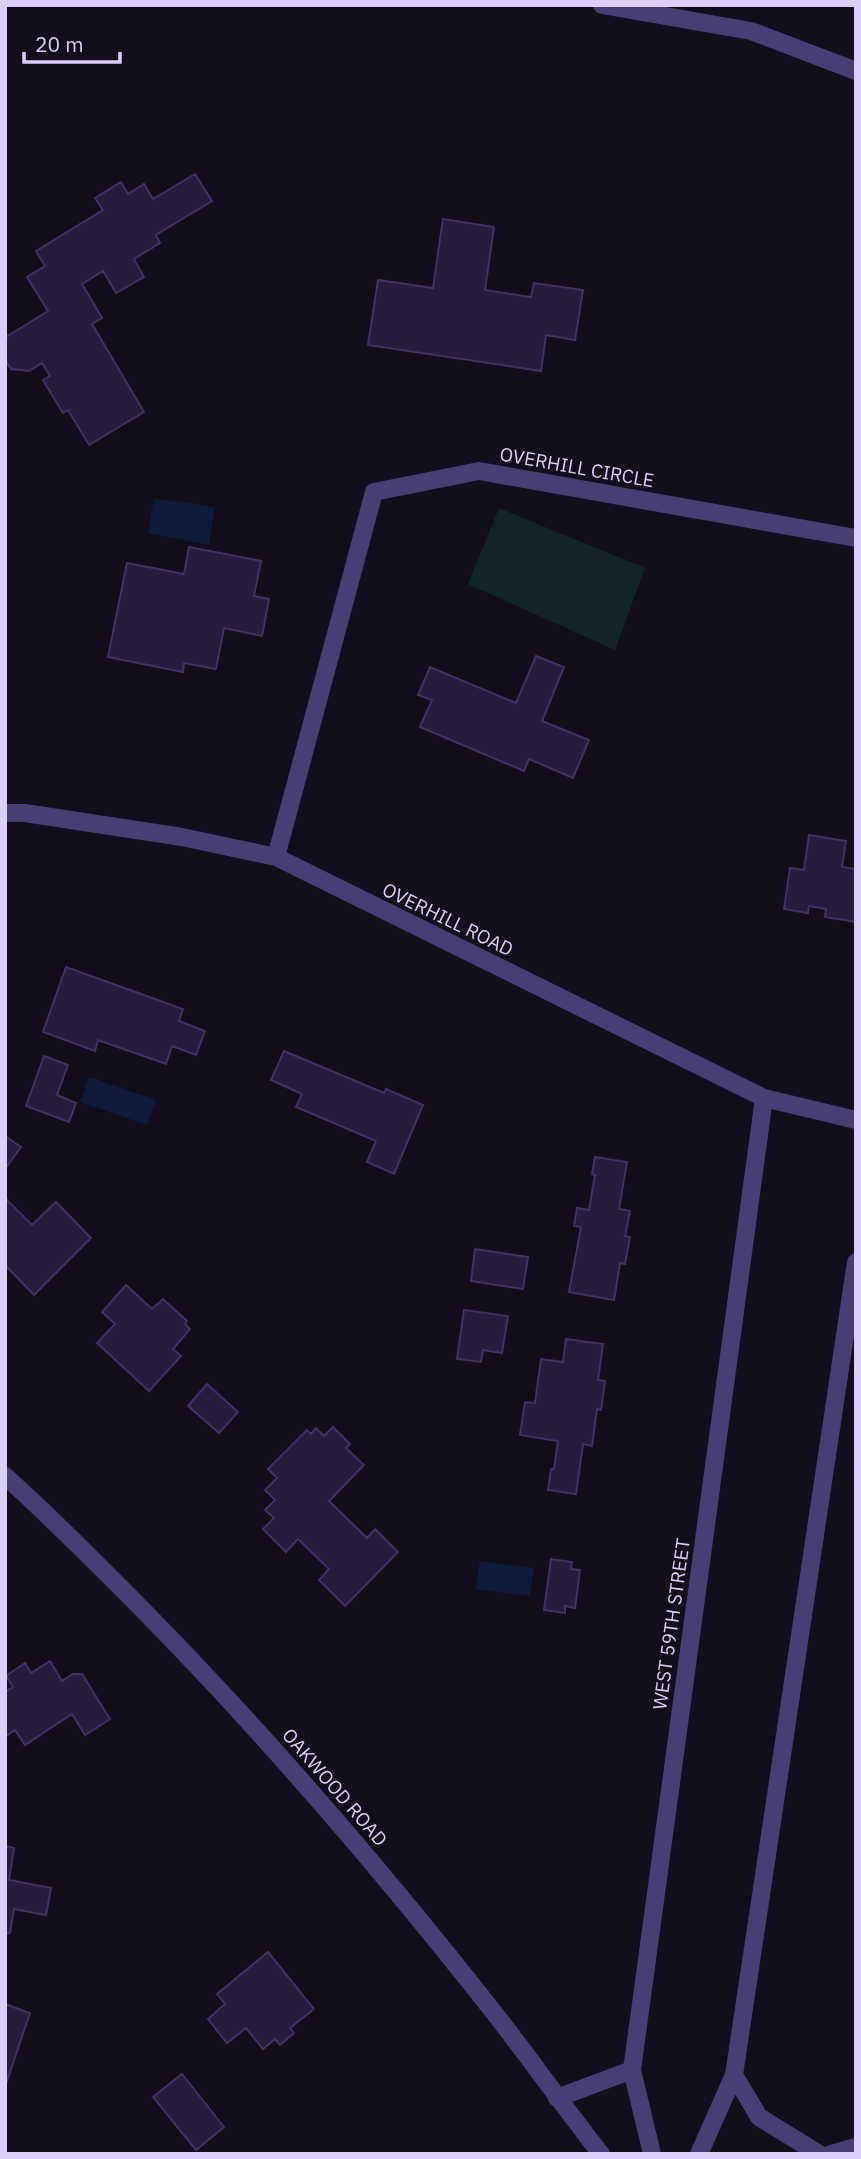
<svg xmlns="http://www.w3.org/2000/svg" width="861" height="2159" viewBox="0 0 861 2159" font-family="'IBM Plex Sans',sans-serif">
<style>
.green{fill:#122425}
.water{fill:#101b39}
.building{fill:#261c3b;stroke:#413164;stroke-width:2}
.lines{fill:none;stroke-linecap:round;stroke-linejoin:round}
.street{stroke:#473e76;stroke-width:18}
.labels{text-anchor:middle;dominant-baseline:central;stroke-width:7;stroke-linejoin:round;paint-order:stroke}
.street-label{font-size:19px;fill:#d9cff9;stroke:#120e1c}
</style>
<rect width="100%" height="100%" fill="#120e1c"/>
<path class="green" d="M499,508l146,60 -30,82 -147,-66z"/>
<path class="water" d="M154,498l61,9 -6,38 -61,-12z
M89,1077l67,23 -9,25 -67,-23z
M480,1561l54,7 -4,28 -54,-7z"/>
<path class="building" d="M195,174l17,27 -56,34 4,8 -26,16 10,18 -28,16 -13,-22 -21,13 20,34 -10,6 52,88 -55,33 -21,-35 -5,3 -20,-33 7,-4 -8,-13 -13,8 -18,-2 -6,-9 1,-23 42,-26 -21,-34 18,-11 -9,-15 67,-41 -8,-12 26,-16 7,12 16,-10 9,15z
M443,219l51,8 -9,63 46,7 3,-14 49,7 -8,50 -29,-5 -5,36 -173,-26 10,-65 55,8z
M189,547l72,14 -7,35 15,3 -7,37 -38,-8 -8,41 -32,-6 -1,9 -75,-15 19,-94 57,11z
M536,656l28,11 -22,54 47,19 -16,38 -44,-19 -5,12 -104,-44 12,-27 -14,-5 12,-28 86,36z
M809,835l37,6 -4,26 14,2v53l-31,-5 1,-8 -17,-3 -1,7 -24,-4 6,-41 14,2z
M66,967l117,42 -4,12 26,10 -9,24 -24,-9 -6,18 -68,-24 -3,11 -52,-19z
M284,1051l100,42 2,-4 37,16 -29,69 -27,-12 9,-21 -80,-34 6,-13 -31,-14z
M44,1056l24,9 -11,30 19,8 -7,19 -43,-16z
M5,1136l16,11 -16,22z
M595,1157l32,5 -8,47 11,2 -5,25 5,1 -5,27 -5,-1 -6,37 -45,-8 12,-65 -7,-1 3,-18 12,2 6,-35 -3,-1z
M5,1198l27,27 24,-23 35,36 -57,57 -29,-30z
M475,1249l53,8 -5,32 -52,-8z
M126,1285l26,24 11,-10 24,22 -2,3 5,5 -17,20 8,7 -32,35 -52,-48 18,-19 -13,-12z
M464,1310l44,6 -6,37 -19,-3 -2,12 -24,-3z
M566,1339l37,5 -5,36 7,1 -4,29 -4,-1 -5,37 -9,-2 -7,50 -28,-4 3,-21h3l4,-28 -38,-6 5,-33 10,1 6,-44 22,3z
M207,1384l31,28 -19,21 -31,-27z
M333,1427l17,17 -4,4 18,17 -35,36 38,37 8,-9 23,23 -53,54 -26,-26 10,-11 -31,-30 -12,13 -23,-23 11,-11 -9,-8 10,-10 -10,-10 12,-12 -9,-9 39,-39 4,4 5,-6 8,8z
M551,1559l21,3 -1,7 9,1 -5,38 -10,-2v7l-21,-3z
M50,1661l12,20 11,-7h9l28,45 -25,16 -13,-21 -47,31 -10,-15 -10,7v-45l8,-5 -7,-11 19,-13 6,10z
M5,1846l9,2 -5,32 42,8 -5,27 -32,-6 -4,24 -5,1z
M268,1952l46,57 -24,19 4,5 -14,12 -5,-6 -12,10 -17,-21 -19,15 -19,-24 17,-15 -8,-10z
M5,2004l25,9 -25,74z
M182,2074l42,53 -28,23 -43,-53z"/>
<g class="lines">
<path class="street" d="M602,5l149,26 105,40
M5,813h20l157,24 94,20 488,241 92,22
M276,857l98,-365 105,-21 377,67
M5,1476c45,40 87,83 129,125 128,129 246,267 358,409 37,47 72,97 109,144
M734,2075l25,42 60,37
M557,2098l75,-28
M652,2154l-20,-84 132,-972
M699,2154l35,-79 122,-813
M831,2154l25,-7"/>
</g>
<g class="labels">
<g class="street-label">
<text transform="translate(577 467) rotate(10)">OVERHILL CIRCLE</text>
<text transform="translate(448 919) rotate(26)">OVERHILL ROAD</text>
<text transform="translate(671 1624) rotate(-82)">WEST 59TH STREET</text>
<text transform="translate(335 1787) rotate(49)">OAKWOOD ROAD</text>
</g>
</g>
<rect width="861" height="2159" fill="none" stroke="#d9cff9" stroke-width="14"/>
<path d="M24 52v10h96v-10" fill="none" stroke="#d9cff9" stroke-width="3.5"/>
<text x="35" y="52" font-size="21" fill="#d9cff9" stroke="#120e1c" stroke-width="5" paint-order="stroke">20 m</text>
</svg>
